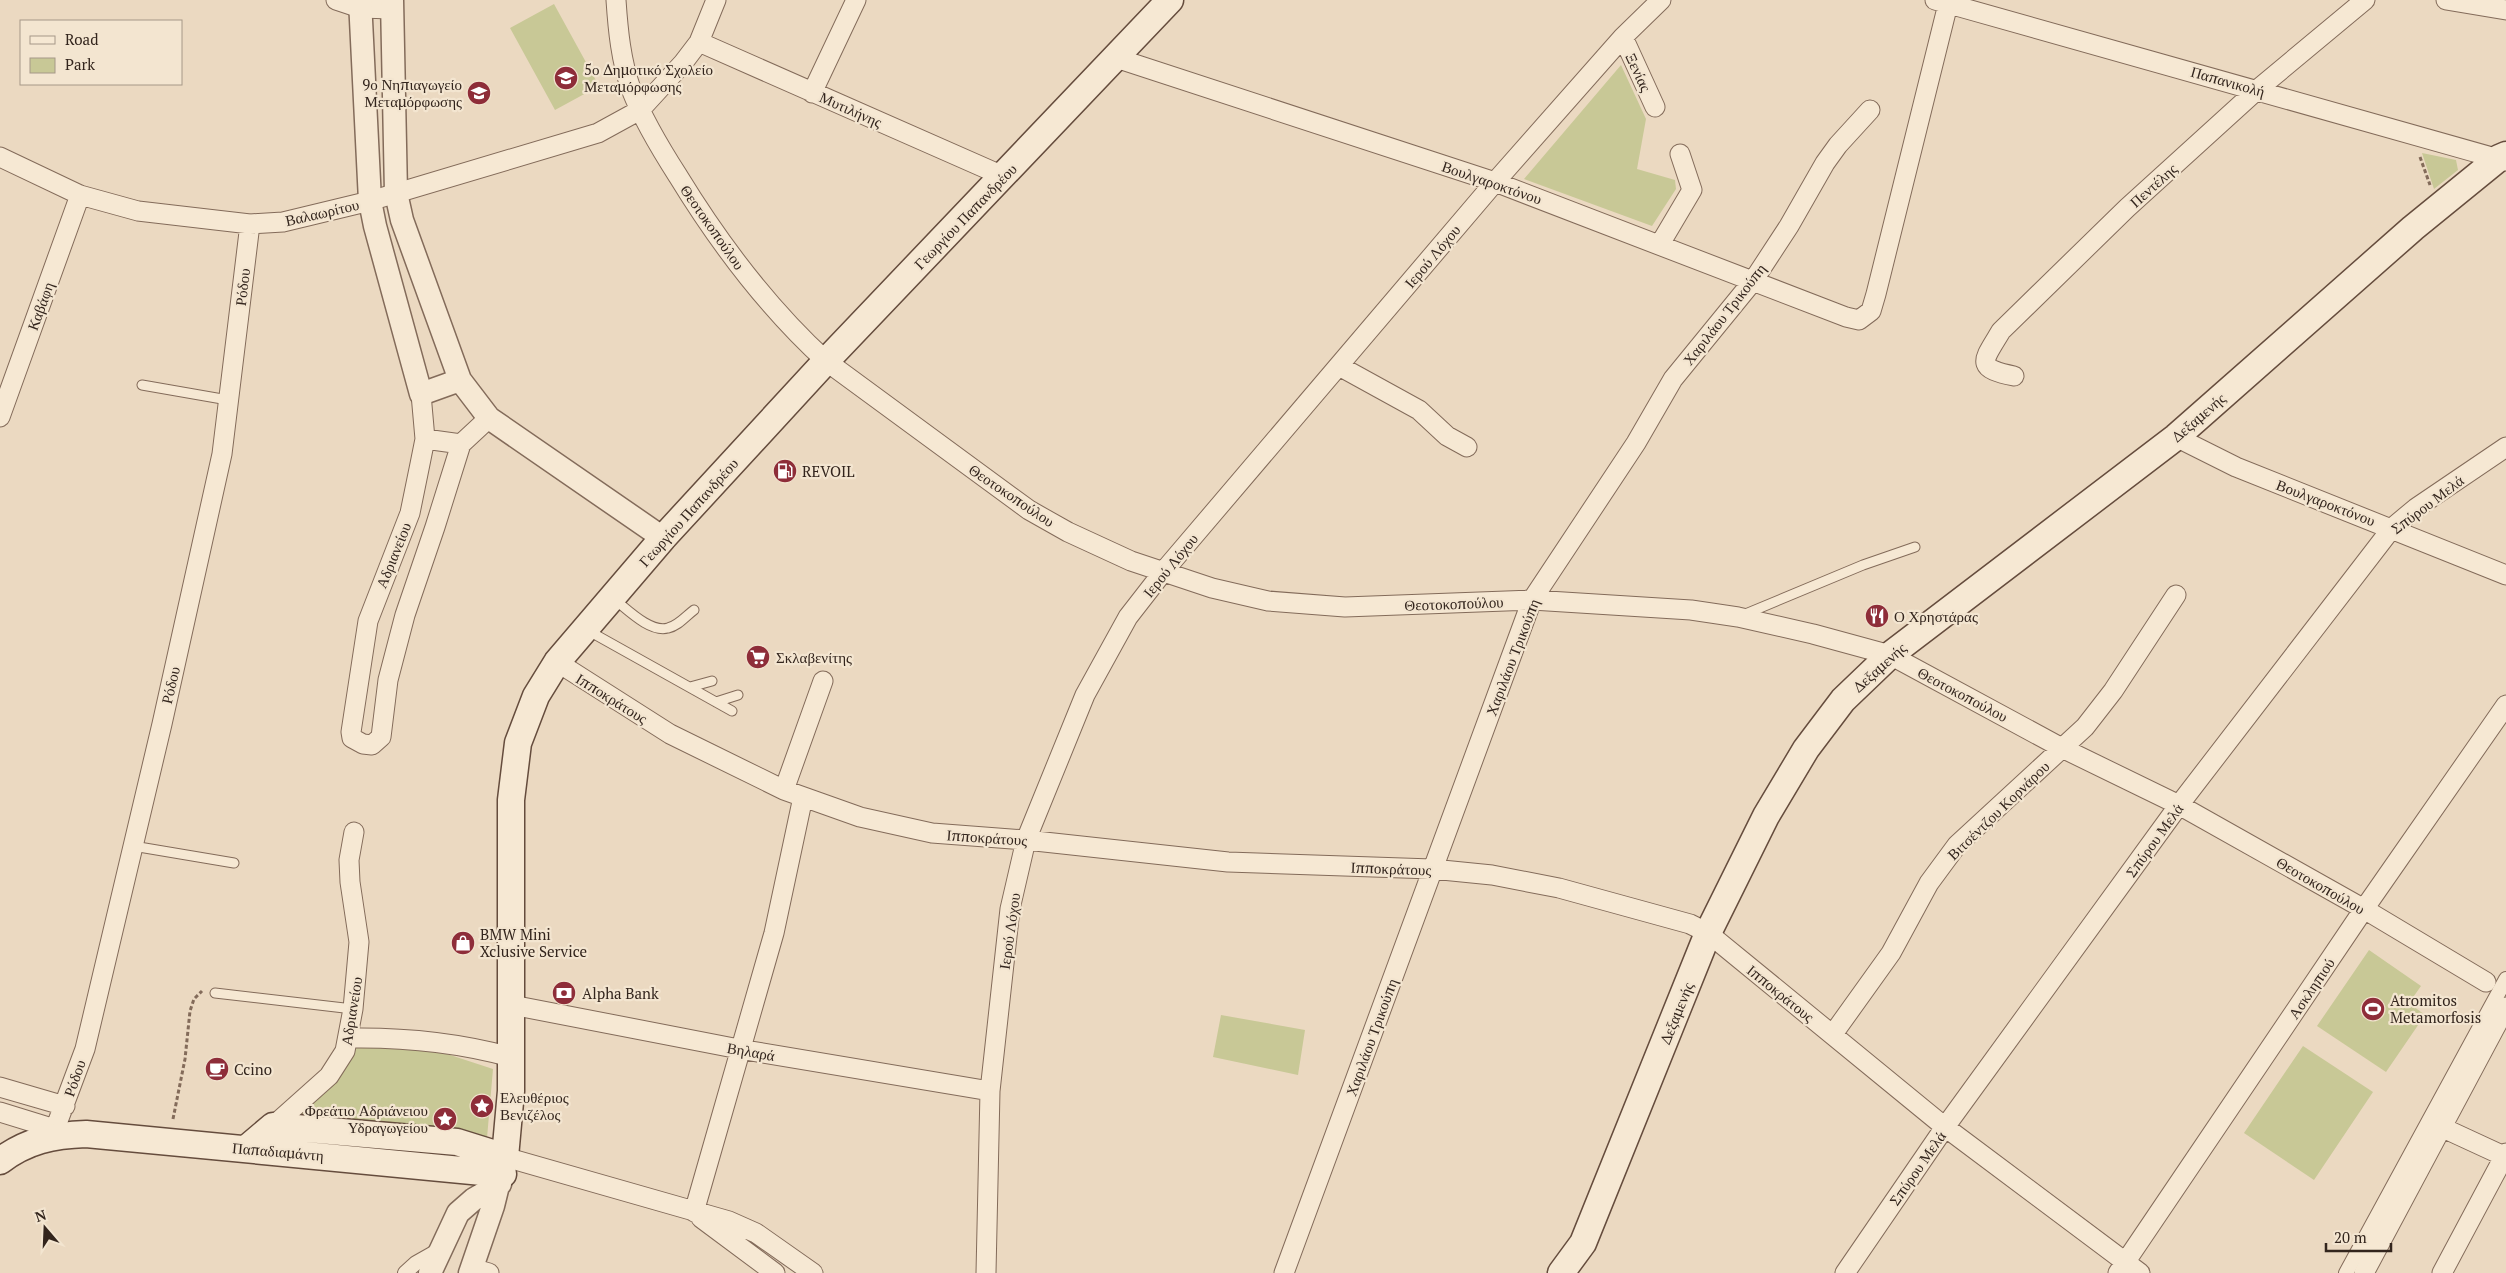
<svg xmlns="http://www.w3.org/2000/svg" width="2506" height="1273" viewBox="0 0 2506 1273" font-family="'PT Serif',serif">
<style>
.green{fill:#c8c896}
.lines{fill:none;stroke-linecap:round;stroke-linejoin:round}
.service-casing{stroke:#836b5a;stroke-width:11}
.pedestrian-casing{stroke:#836b5a;stroke-width:16}
.minor-casing{stroke:#836b5a;stroke-width:21}
.tertiary-casing{stroke:#836b5a;stroke-width:25}
.secondary-casing{stroke:#654c3d;stroke-width:29}
.path{stroke:#836b5a;stroke-width:3;stroke-dasharray:4 2.5;stroke-linecap:butt}
.service{stroke:#f6e8d3;stroke-width:9}
.pedestrian{stroke:#f6e8d3;stroke-width:14}
.minor{stroke:#f6e8d3;stroke-width:19}
.tertiary{stroke:#f6e8d3;stroke-width:22}
.secondary{stroke:#f6e8d3;stroke-width:26}
.labels{text-anchor:middle;dominant-baseline:central;stroke-width:4.5;stroke-linejoin:round;paint-order:stroke}
.poi-label{font-size:15px;fill:#33251d;stroke:#f3e5d0;text-anchor:start}
.street-label{font-size:15px;fill:#33251d;stroke:#f3e5d0}
</style>
<rect width="100%" height="100%" fill="#ebd9c1"/>
<path class="green" d="M554,4l45,82 -44,24 -45,-82z
M1621,65l25,54 -9,50 38,11 1,9 -24,37 -128,-47z
M2422,153l34,7 2,10 -24,19z
M2369,950l52,36 -12,17 16,12 -39,57 -69,-46z
M1221,1015l84,15 -7,45 -85,-18z
M355,1046l86,6 52,17 -6,69 -5,2 -179,-23 -4,-3 1,-4c32,-22 38,-29 55,-64z
M2303,1046l70,46 -59,88 -70,-47z"/>
<g class="lines">
<g class="service-casing">
<path id="service" d="M142,385l86,15
M614,599c13,10 36,34 54,29 10,-2 18,-12 26,-18
M1743,615l120,-50 52,-18
M587,630l145,81
M690,687l22,-6
M716,702l22,-7
M133,846l101,17
M215,993l138,16"/>
</g>
<g class="pedestrian-casing">
<path id="pedestrian" d="M405,1273l11,-10 23,-13
M2346,1273l160,-294"/>
</g>
<g class="minor-casing">
<path id="minor" d="M336,0l24,8 32,1
M616,0c2,30 5,61 15,89 12,31 29,59 47,87 41,67 90,132 148,185l203,149 39,22 63,29 81,27 56,13 77,6 187,-7 159,10 47,7 75,17 77,21 172,93 117,57 185,104 122,73
M1935,0l571,161
M2446,0l60,10
M1623,37l32,70
M699,42l304,134
M1116,58l379,124 351,135 13,3 12,-9 5,-17 72,-290
M812,93l44,-93
M0,157l80,38 58,16 112,13 33,-2 87,-21 228,-68 42,-23 43,-47 16,-21 17,-42
M1660,244l32,-54 -12,-36
M1339,366l80,44 28,26 20,11
M2014,376c-40,-8 -31,-15 -13,-45l126,-123 131,-119 107,-89
M421,394l4,45 -5,25 -10,49 -42,108 -17,111 1,6 11,6 9,1 9,-8 7,-57 17,-65 30,-88 26,-83 28,-26
M0,417l80,-222
M2176,437l60,30 270,108
M425,439l36,5
M557,662l113,72 114,56 76,27 72,16 94,7 202,22 204,7 60,6 67,13 131,36 18,9 237,194 195,146
M784,790l39,-109
M512,1005l227,44 251,42
M1833,1034l58,-81 38,-70 28,-38 128,-118 28,-36 63,-96
M349,1038c57,-1 107,4 162,19
M0,1087l65,19
M0,1112l55,17
M273,1126l56,-50 16,-25 8,-42 6,-67 -9,-60 -1,-22 5,-28
M2441,1127l65,30
M52,1137l33,-88 77,-325 60,-270 28,-230
M505,1157l224,64 27,12 57,40
M694,1212l80,-279 29,-136
M701,1218l74,55
M471,1268l18,5
M986,1273l4,-182 20,-182 16,-69 59,-145 43,-78 35,-45 332,-390 128,-145 38,-37
M1284,1273l248,-673 104,-157 37,-64 80,-98 36,-55 36,-63 13,-18 32,-35
M1845,1273l100,-146 234,-322 213,-277 24,-20 90,-61
M2118,1273l246,-364 142,-204
M2364,1273l142,-266
M2442,1273l64,-120"/>
</g>
<g class="tertiary-casing">
<path id="tertiary" d="M360,0l10,201 5,25 46,168 39,-14 29,38 174,120
M392,0l4,193 6,27 58,160
M430,1273l28,-60 16,-14 26,-15
M470,1273l23,-67 12,-49"/>
</g>
<g class="secondary-casing">
<path id="secondary" d="M247,1148l26,-22 184,16 48,15 6,-66v-291l7,-57 18,-47 21,-34 106,-124 163,-177 344,-361
M0,1161c26,-20 53,-26 86,-27l417,40
M1561,1273l22,-30 125,-310 58,-117 40,-67 37,-49 47,-45 286,-218 237,-209 86,-70 7,-3"/>
</g>
<path class="path" d="M2420,157l10,28
M173,1119l12,-60 5,-48 4,-12 8,-8"/>
<use href="#service" class="service"/>
<use href="#pedestrian" class="pedestrian"/>
<use href="#minor" class="minor"/>
<use href="#tertiary" class="tertiary"/>
<use href="#secondary" class="secondary"/>
</g>
<defs>
<g id="school-disc" transform="scale(1.25)"><circle r="9.5" fill="#8e2d39" stroke="#f3e5d0"/><path d="M0-5L7-2L0 1L-7-2ZM-4 1L0 2.5L4 1V4Q0 6-4 4Z" fill="#fff"/></g>
<g id="fuel-disc" transform="scale(1.25)"><circle r="9.5" fill="#8e2d39" stroke="#f3e5d0"/><path d="M-5.5-6h7V0h2V4h1.3V-2.5L3-4.5l.8-.8L6-3V5H2.5V1h-1V6h-7ZM-4.2-4.7v3.2H.2V-4.7Z" fill="#fff"/></g>
<g id="restaurant-disc" transform="scale(1.25)"><circle r="9.5" fill="#8e2d39" stroke="#f3e5d0"/><path d="M-5-6h1v4h1v-4h1v4h1v-4h1v5L-1.5 .5V6h-2V.5L-5-1ZM5-6V6H3V1.5H1.5Q1.5-4 5-6Z" fill="#fff"/></g>
<g id="supermarket-disc" transform="scale(1.25)"><circle r="9.5" fill="#8e2d39" stroke="#f3e5d0"/><path d="M-6-5.5h2.5l.6 2H6L4.5 2H-2.5L-4.4-4H-6ZM-1.5 3.2a1.3 1.3 0 1 0 .1 0ZM3 3.2a1.3 1.3 0 1 0 .1 0Z" fill="#fff"/></g>
<g id="shop-disc" transform="scale(1.25)"><circle r="9.5" fill="#8e2d39" stroke="#f3e5d0"/><path d="M-5-2.5h2.3a2.7 3.5 0 0 1 5.4 0H5L5.5 6h-11ZM-1.5-2.5h3a1.5 2.3 0 0 0-3 0Z" fill="#fff"/></g>
<g id="bank-disc" transform="scale(1.25)"><circle r="9.5" fill="#8e2d39" stroke="#f3e5d0"/><path d="M-6-4H6V4H-6ZM0-2.3a2.3 2.3 0 1 0 0 4.6a2.3 2.3 0 1 0 0-4.6Z" fill="#fff"/></g>
<g id="stadium-disc" transform="scale(1.25)"><circle r="9.5" fill="#8e2d39" stroke="#f3e5d0"/><path d="M0-5a6.5 5 0 1 0 0 10a6.5 5 0 1 0 0-10ZM-3.5-1.8h7v3.6h-7Z" fill="#fff"/></g>
<g id="cafe-disc" transform="scale(1.25)"><circle r="9.5" fill="#8e2d39" stroke="#f3e5d0"/><path d="M-5.5-4.5H6V0H3Q3 3.5 0 3.5H-2.5Q-5.5 3.5-5.5 0ZM3-3.2v2h1.7v-2ZM-6 4.5H4V6H-6Z" fill="#fff"/></g>
<g id="sight-disc" transform="scale(1.25)"><circle r="9.5" fill="#8e2d39" stroke="#f3e5d0"/><path d="M0-6L1.8-2.2L6-1.7L2.9 1.2L3.7 5.4L0 3.3L-3.7 5.4L-2.9 1.2L-6-1.7L-1.8-2.2Z" fill="#fff"/></g>
</defs>
<g fill-rule="evenodd">
<use href="#school-disc" x="566" y="78"/>
<use href="#school-disc" x="479" y="93"/>
<use href="#fuel-disc" x="785" y="471"/>
<use href="#restaurant-disc" x="1877" y="616"/>
<use href="#supermarket-disc" x="758" y="657"/>
<use href="#shop-disc" x="463" y="943"/>
<use href="#bank-disc" x="564" y="993"/>
<use href="#stadium-disc" x="2373" y="1009"/>
<use href="#cafe-disc" x="217" y="1069"/>
<use href="#sight-disc" x="482" y="1106"/>
<use href="#sight-disc" x="445" y="1119"/>
</g>
<g class="labels">
<g class="poi-label">
<text x="584" y="69">5ο Δημοτικό Σχολείο<tspan x="584" dy="17">Μεταμόρφωσης</tspan></text>
<text x="462" y="84" text-anchor="end">9ο Νηπιαγωγείο<tspan x="462" dy="17">Μεταμόρφωσης</tspan></text>
<text x="802" y="471">REVOIL</text>
<text x="1894" y="616">Ο Χρηστάρας</text>
<text x="776" y="657">Σκλαβενίτης</text>
<text x="480" y="934">BMW Mini<tspan x="480" dy="17">Xclusive Service</tspan></text>
<text x="582" y="993">Alpha Bank</text>
<text x="2390" y="1000">Atromitos<tspan x="2390" dy="17">Metamorfosis</tspan></text>
<text x="234" y="1069">Ccino</text>
<text x="500" y="1097">Ελευθέριος<tspan x="500" dy="17">Βενιζέλος</tspan></text>
<text x="428" y="1110" text-anchor="end">Φρεάτιο Αδριάνειου<tspan x="428" dy="17">Υδραγωγείου</tspan></text>
</g>
<g class="street-label">
<text transform="translate(1639 72) rotate(65)">Ξενίας</text>
<text transform="translate(2228 81) rotate(16)">Παπανικολή</text>
<text transform="translate(851 109) rotate(24)">Μυτιλήνης</text>
<text transform="translate(1492 182) rotate(19)">Βουλγαροκτόνου</text>
<text transform="translate(2153 185) rotate(-42)">Πεντέλης</text>
<text transform="translate(322 212) rotate(-13)">Βαλαωρίτου</text>
<text transform="translate(965 216) rotate(-46)">Γεωργίου Παπανδρέου</text>
<text transform="translate(713 227) rotate(55)">Θεοτοκοπούλου</text>
<text transform="translate(1432 256) rotate(-50)">Ιερού Λόχου</text>
<text transform="translate(242 287) rotate(-83)">Ρόδου</text>
<text transform="translate(40 306) rotate(-70)">Καβάφη</text>
<text transform="translate(1724 314) rotate(-52)">Χαριλάου Τρικούπη</text>
<text transform="translate(2198 417) rotate(-41)">Δεξαμενής</text>
<text transform="translate(1012 495) rotate(34)">Θεοτοκοπούλου</text>
<text transform="translate(2326 502) rotate(21)">Βουλγαροκτόνου</text>
<text transform="translate(2427 504) rotate(-37)">Σπύρου Μελά</text>
<text transform="translate(688 512) rotate(-48)">Γεωργίου Παπανδρέου</text>
<text transform="translate(393 555) rotate(-68)">Αδριανείου</text>
<text transform="translate(1170 565) rotate(-51)">Ιερού Λόχου</text>
<text transform="translate(1454 603) rotate(-2)">Θεοτοκοπούλου</text>
<text transform="translate(1512 657) rotate(-69)">Χαριλάου Τρικούπη</text>
<text transform="translate(1879 667) rotate(-42)">Δεξαμενής</text>
<text transform="translate(170 685) rotate(-77)">Ρόδου</text>
<text transform="translate(1963 694) rotate(28)">Θεοτοκοπούλου</text>
<text transform="translate(612 698) rotate(32)">Ιπποκράτους</text>
<text transform="translate(1998 810) rotate(-44)">Βιτσέντζου Κορνάρου</text>
<text transform="translate(987 837) rotate(4)">Ιπποκράτους</text>
<text transform="translate(2154 840) rotate(-54)">Σπύρου Μελά</text>
<text transform="translate(1391 868) rotate(2)">Ιπποκράτους</text>
<text transform="translate(2321 885) rotate(30)">Θεοτοκοπούλου</text>
<text transform="translate(1009 931) rotate(-82)">Ιερού Λόχου</text>
<text transform="translate(2311 988) rotate(-56)">Ασκληπιού</text>
<text transform="translate(1781 993) rotate(39)">Ιπποκράτους</text>
<text transform="translate(351 1011) rotate(-81)">Αδριανείου</text>
<text transform="translate(1676 1013) rotate(-68)">Δεξαμενής</text>
<text transform="translate(1371 1037) rotate(-70)">Χαριλάου Τρικούπη</text>
<text transform="translate(751 1051) rotate(10)">Βηλαρά</text>
<text transform="translate(74 1078) rotate(-71)">Ρόδου</text>
<text transform="translate(278 1151) rotate(5)">Παπαδιαμάντη</text>
<text transform="translate(1917 1168) rotate(-55)">Σπύρου Μελά</text>
</g>
</g>
<rect x="20" y="20" width="162" height="65" fill="#f3e5d0" stroke="#a69888"/>
<rect x="30" y="36" width="25" height="8" fill="#f6e8d3" stroke="#a69888"/>
<text x="65" y="45" font-size="15" fill="#33251d">Road</text>
<rect x="30" y="58" width="25" height="15" fill="#c8c896" stroke="#a69888"/>
<text x="65" y="70" font-size="15" fill="#33251d">Park</text>
<g transform="translate(45 1228) rotate(341)" stroke="#f3e5d0" stroke-width="4" paint-order="stroke">
<path d="M0-4L9 19L0 12L-9 19Z" fill="#33251d"/>
<text y="-8" font-size="14" font-weight="bold" text-anchor="middle" fill="#33251d">N</text>
</g>
<path d="M2326 1243v8h65v-8" fill="none" stroke="#33251d" stroke-width="2.5"/>
<text x="2334" y="1243" font-size="15" fill="#33251d" stroke="#f3e5d0" stroke-width="4" paint-order="stroke">20 m</text>
</svg>
